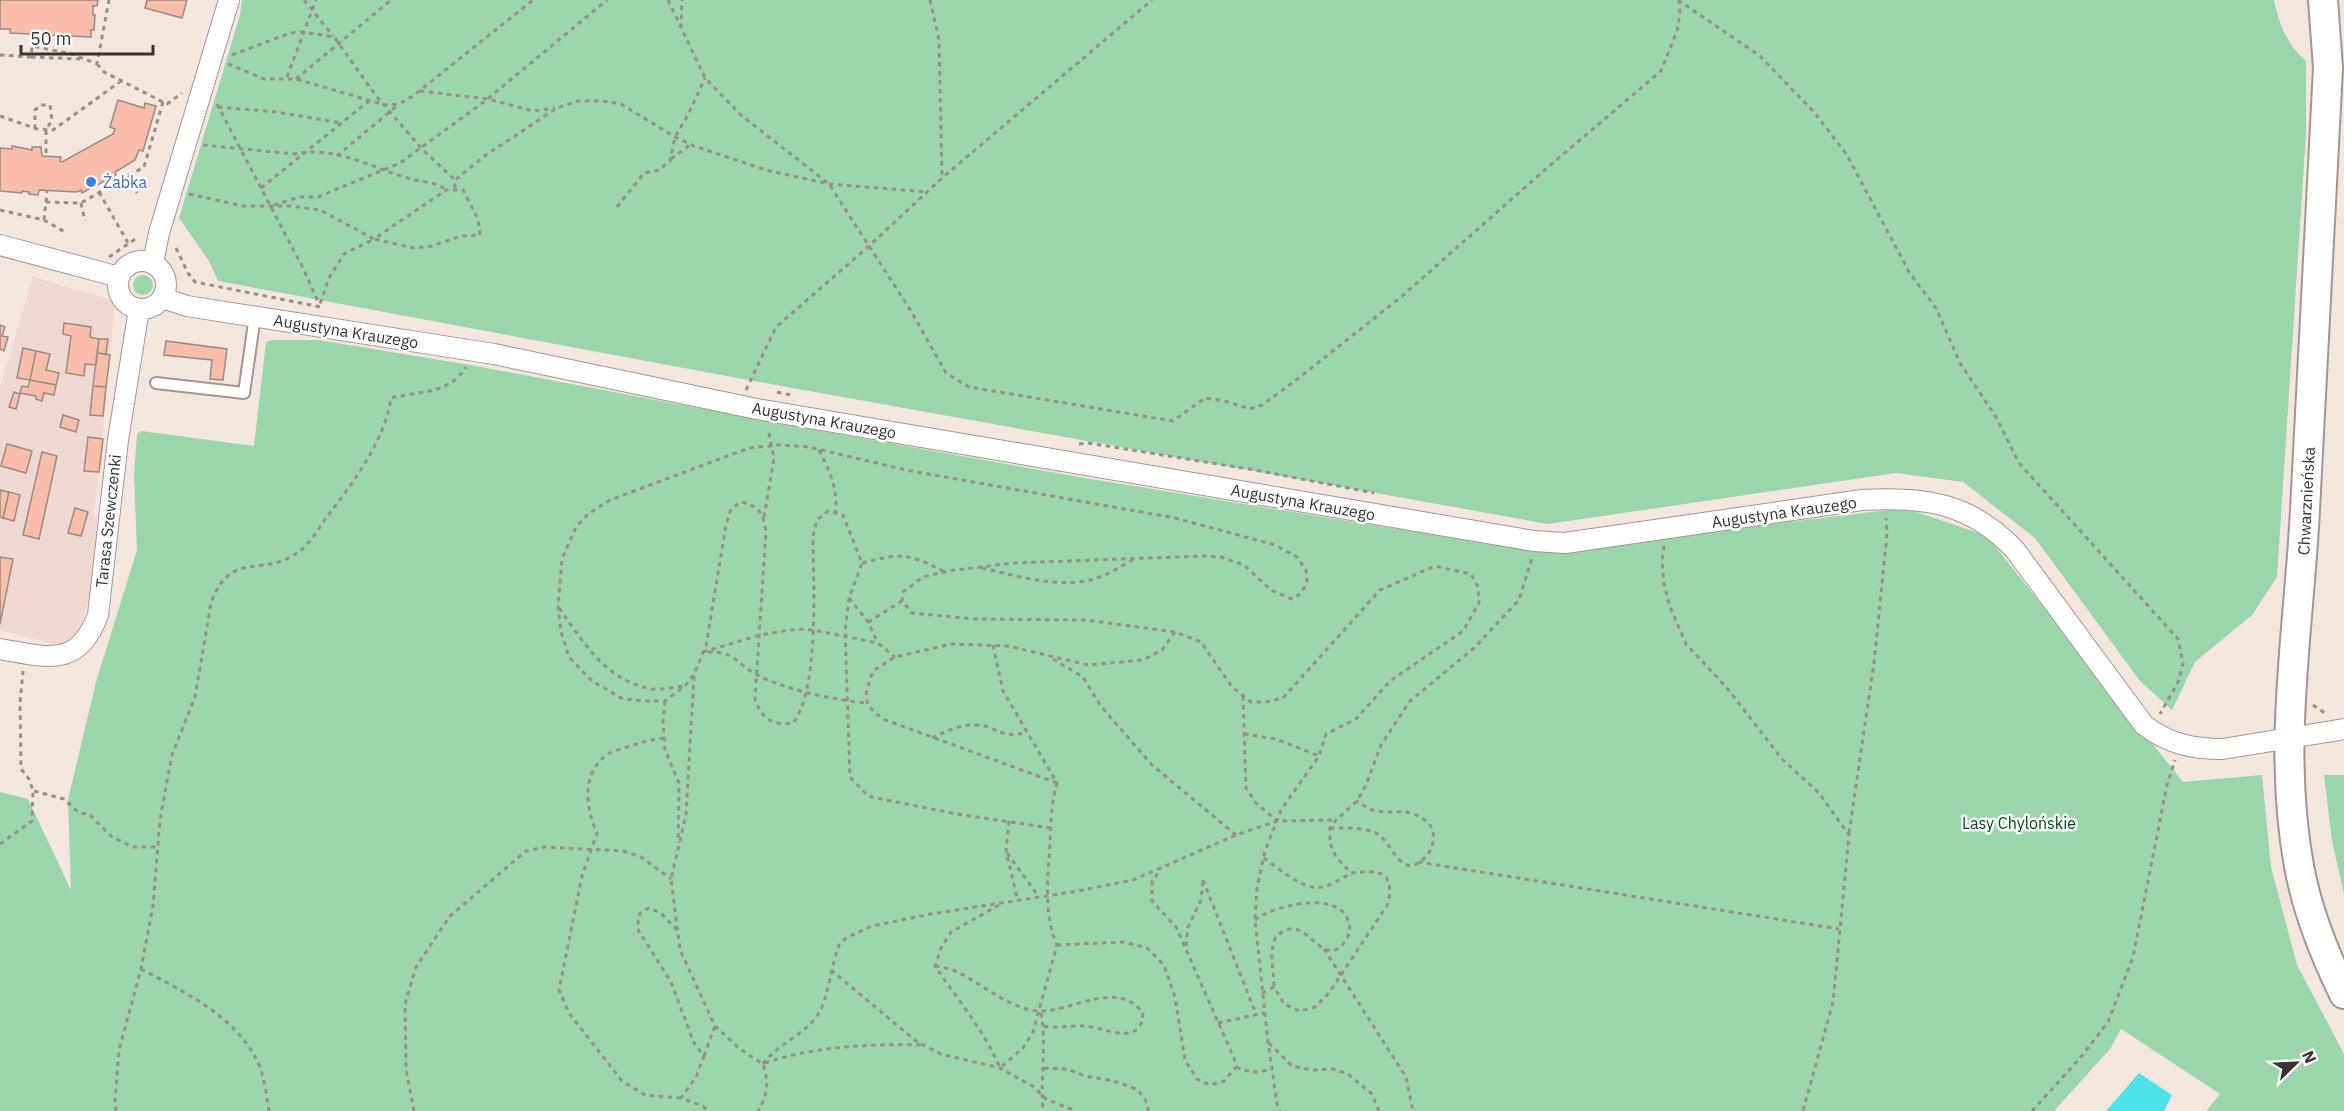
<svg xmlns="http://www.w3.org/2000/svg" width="2344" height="1111" viewBox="0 0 2344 1111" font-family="'IBM Plex Sans',sans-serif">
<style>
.built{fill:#efd8cf}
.green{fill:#9bd6ab}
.water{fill:#4ee2e9}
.building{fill:#f9bea9;stroke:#988a85;stroke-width:1.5}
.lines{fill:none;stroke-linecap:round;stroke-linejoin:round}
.lane-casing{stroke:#a39590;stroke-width:14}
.street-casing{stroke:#a39590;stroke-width:22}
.secondary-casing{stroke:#a39590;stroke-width:32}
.path{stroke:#988e8a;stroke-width:3;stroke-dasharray:4.5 4.5;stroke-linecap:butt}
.lane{stroke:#fff;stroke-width:10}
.street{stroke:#fff;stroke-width:20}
.secondary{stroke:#fff;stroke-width:28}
.shop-dot{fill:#3f7fe0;stroke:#fff;stroke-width:2}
.labels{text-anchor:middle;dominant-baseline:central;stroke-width:5;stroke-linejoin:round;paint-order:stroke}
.shop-label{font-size:16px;fill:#366cbe;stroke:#fff;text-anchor:start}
.street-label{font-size:16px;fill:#383230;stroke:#fff}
.park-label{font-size:16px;fill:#004720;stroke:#fff}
</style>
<rect width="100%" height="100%" fill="#f4e5df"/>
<path class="built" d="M33,277l82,24 -16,171 -6,44 4,1 -5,70 -14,49 -17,10 -61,-16v-243z"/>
<path class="green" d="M242,0h2032c5,24 13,45 32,61v73l-29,443 -25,38 -57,47 -23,48 -32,-29 -105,-143 -72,-56 -67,-9 -348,51 -789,-142 -541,-101 -9,-20 -30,-43 61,-203z
M133 285a10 10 0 1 1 20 0a10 10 0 1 1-20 0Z
M272,340h47l157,26 323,61 286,51 453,74 367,-44 82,28 196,246 79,-7 9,92 26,98 47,89v57h-138l14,-17 -99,-65 -11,20 -56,62h-2054v-319l28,7 43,91 -3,-90 28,-118 41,-132 -3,-75 3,-41 5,-3 112,15 12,-104z
M2324,775h20v119l-12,-53z"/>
<path class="water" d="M2139,1073l33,22 -8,16h-58z"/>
<path class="building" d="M0,0h98l-1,6h-4v9h2l-1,15h-3v7l-81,-4v-4h-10z
M147,0h40l-5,18 -37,-10z
M118,100l26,8 1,-5 11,3 -13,45 -4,-1 -4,10 -20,12 1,3 -34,18 -1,-3 -4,2 -38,-2 -1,5 -9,-1v-2l-7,-1v2l-22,-2v-43l12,1v-3l20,4v-3h9l1,9 19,1 -1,4 2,1 51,-28 2,-5 -5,-2z
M64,323l27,4 -1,10 9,2 -3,26 -11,-1 -1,12 -18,-3 5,-37 -8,-2z
M0,325l5,2 -3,9 6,1 -4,14 -4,-2z
M99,339h9l-2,15 -9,-1z
M166,341l61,8 -4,31 -13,-1 2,-19 -48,-5z
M23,348l13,3 -6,29 -13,-2z
M36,351l14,3 -4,16 13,3 -3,12 -26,-5z
M97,353l13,2 -4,32 -13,-1z
M30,380l26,5 -2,10 -10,-2 -2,8 -6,-2v-3l-16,-3 2,-7 6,1z
M93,386l13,1 -3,29 -13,-1z
M14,392l6,2 -4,15 -7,-2z
M63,415l16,5 -3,12 -16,-5z
M88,437l15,2 -4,33 -15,-1z
M7,444l25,7 -6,22 -25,-7z
M42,452l15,4 -18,83 -16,-4z
M0,490l9,2 -6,26 -3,-1z
M9,492l11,3 -6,26 -11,-3z
M75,508l13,4 -7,24 -13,-3z
M0,557l13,2 -13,65z"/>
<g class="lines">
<g class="lane-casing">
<path id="lane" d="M156,383l88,10 11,-77"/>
</g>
<g class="street-casing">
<path id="street" d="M0,245l119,32
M118 285a24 24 0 1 1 48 0a24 24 0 1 1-48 0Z
M153,263l6,-30 70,-233
M163,298l24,8 307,48 263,55 777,132 31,2 297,-43c62,-4 109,3 153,50l129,175c25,19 48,24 79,24l121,-20
M0,649c47,8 78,20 98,-34l20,-175 21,-131"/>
</g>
<g class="secondary-casing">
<path id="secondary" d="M2323,0l5,68c-7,147 -15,294 -23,442 -6,119 -28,237 -6,356 8,45 25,87 45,128"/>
</g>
<path class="path" d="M304,0l29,36
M668,0l37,78 37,38 87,68 82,127 35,62 23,14 204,34 32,-23 20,3 25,8 12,-4 33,-24 106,-84 139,-123 121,-103 16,-40 3,-18 -1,-13
M930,0l9,40 3,137
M1678,0l82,56 54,56 33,43 62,117 27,36 24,55 36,54 23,46 159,176 5,24 -4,17 -19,34
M681,28l1,-28
M32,35v11
M0,55l31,2 1,-11 40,8 25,10 12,-64
M232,55l58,-22 13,-1 31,5 43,60 45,52 33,31
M31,57l49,2
M97,64l7,8 63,32 15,-11
M228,64l36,15h32l89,26 14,-1 14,-8 120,-96
M287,77l29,-77
M296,79l95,-79
M420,91l68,8 45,12 22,-3
M217,104l86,164 16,36
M218,107l58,5 65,11
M0,116l37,13 16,1 68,-49
M35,129v-19l6,-5h9l2,15 -6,10v26
M203,145l92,9c39,-9 80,15 116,25 12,3 26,3 35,11
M337,156l62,-52
M671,159l20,-15
M128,176l9,17
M261,188l108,-87
M455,188v-8l31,-25 71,-47 21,-7h24l19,3 54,33 19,9 72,24 63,14 99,8
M99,192l29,51
M189,194l54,12h48l29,4 54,29 72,-49h17l15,29 2,16 -19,1 -29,10 -18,2 -40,-9 -30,15 -15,24 -10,29
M46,202l1,-12
M81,203l4,18
M274,205l25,-8h19l82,-34 85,-62 122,-101
M617,207l27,-34 15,-3 11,-9 5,-24 13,-22 17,-37
M0,210l44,10 21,12
M44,220l2,-18 35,1 63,-36 19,-65
M176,248l12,25 7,9 126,25
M109,257l29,-20
M746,390l30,-63 92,-80 74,-69 210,-178
M777,392l14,3
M1079,444l9,-1 167,27 119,23
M819,450c10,20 20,40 16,63
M764,517l10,-59 -6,-29
M1664,546l-2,15 2,23 6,23 16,37 41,44 55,71 37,34 30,42 -16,167 -30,109
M862,563c38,-10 46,-10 81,8
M982,568c31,7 64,17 97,14 20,-2 38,-13 55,-23
M849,598l19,24 10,21
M559,608c25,35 47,73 93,81 10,1 22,-2 33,-3
M868,622l34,-21
M993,645l10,46 54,92c-6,20 -6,39 -7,60 -2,34 -7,70 7,102l-24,87 -10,16 -23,20
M703,652l57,-17 37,-6 16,1 65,13 17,14
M708,652c27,-1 28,12 49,23 29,15 78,25 110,28
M1053,659l30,18 17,28 52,60 84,70
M694,676l-8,139 -15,64 9,71 35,76 25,23 23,15c6,18 5,31 -5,47
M1243,696l3,92 10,15 21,18
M665,701l-2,22 2,27 14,33 -1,60
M2313,705l12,8
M1244,734l32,5 43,17
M664,738c-13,1 -24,5 -37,9 -5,2 -12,3 -17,6 -29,17 -25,54 -13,80l-15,43 -23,114 10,23 53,68 23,14 36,3
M932,738c15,-7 28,-14 45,-13 21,1 22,15 50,7
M1057,783l-174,-64c-23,-17 -18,-24 -10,-48l22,-14 57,-13 56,2 80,19 55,-5 19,-10 13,-18
M34,791l30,8 15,14 10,1 22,22 22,11h25
M1009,821l-3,30 12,50
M1051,828l-94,-14 -71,-14 -18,-4 -18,-19 -5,-146 4,-33 13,-35 -19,-48 -15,-4 -11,9 -4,16c0,45 7,153 -20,187 -21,3 -32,-5 -38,-24l11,-168c-3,-18 -6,-25 -25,-29l-10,7 -5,16 -20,121 -12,28 -9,12 -20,15h-20l-22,-2 -31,-18 -23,-24 -8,-25 -3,-25 4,-48 14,-32 12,-13 22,-14 139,-52 30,-3 30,2 97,23 269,48 100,27 22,12 9,13 1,12 -4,8 -4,5 -7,4 -21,-9 -27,-25 -23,-8 -17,-1 -192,7 -64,8 -25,6 -20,15 -1,9 10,12 61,6 113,1 89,12 26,10 31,45 19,15h15l17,-4 97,-108 55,-24 36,8 7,13 1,16 -16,28 -73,50 -34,38 -30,15 -7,22 -38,54 -16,41 -8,36 -2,33 13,122 9,62 3,7
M1330,828c15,0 32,-1 46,5 17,9 26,53 52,21 4,-5 5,-11 5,-17 1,-7 -2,-12 -7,-16 -20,-16 -32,-5 -53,-11 -5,-1 -11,-6 -16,-9
M1849,833l25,-170 13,-129 -1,-16
M0,844l32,-23 1,-30 -4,-12 -8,-10 -1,-66 3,-32
M1007,853l32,44
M1264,858c12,9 33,26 48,29 13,3 29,-8 39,-14
M1418,862l421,67
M1203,880l53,134
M999,905l-48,27 -9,14 -7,20c21,31 52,69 65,102
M1255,920c19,-15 86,-31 94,3 2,8 -1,15 -6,21 -21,24 -35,-26 -59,-13 -6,3 -10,7 -11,14 -3,12 1,28 1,41
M677,930l-16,-17 -12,-5 -9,5 -3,15 34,54 23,61 10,13 -8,21 -15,21 22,8 5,5
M1057,945l67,-3 23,6 17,17 11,32 10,63 12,19 13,6 14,-4 12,-14 -2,-9 -58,-131 -24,-26v-19l9,-14
M1186,946l2,-19 13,-27 2,-19
M1324,949l82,128 7,34
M935,966c6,1 12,2 18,4 26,11 58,41 87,41 34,0 77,-32 103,2 -1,6 -1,13 -7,17 -13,9 -36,-3 -51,-4 -14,-1 -28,3 -42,0
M141,969c44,23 102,51 120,101 4,13 6,28 8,41
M831,970l85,71 25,13 59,14 34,19 12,12 30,12
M1262,993l12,-6 10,17 16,7 15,-4 14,-14 59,-89c7,-34 -9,-34 -37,-31l-15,-16 -6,-14v-15l6,-8 21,-19 9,-16 15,-40 29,-44 64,-53 45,-48 13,-42
M1041,1013c6,33 -1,65 2,98
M1218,1023l46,-10
M1269,1043l23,23 19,4 22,-1 15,5 24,20 7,17
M704,1056l11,-30
M765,1063c51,-17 103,-19 156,-18
M763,1064c16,-21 42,-29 56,-51 9,-15 13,-50 20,-68l7,-7 26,-12 59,-12 147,-23 55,-11 103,-45 41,-14 59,-1
M1236,1067c14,5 21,8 35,1
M1044,1068l23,1 18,7 29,5 24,9 10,14v7
M116,1111l-1,-11 4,-50 22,-81 12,-63 7,-87 12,-64 23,-58 16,-94c20,-54 50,-25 86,-50 12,-8 21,-23 29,-35 26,-34 59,-77 65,-120 27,-7 58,-3 75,-31
M414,1111l-8,-42 -1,-65 11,-37 34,-51 76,-65 19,-4 78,4 18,6 30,22
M2032,1111l49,-54 27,-35 25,-65 34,-172 8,-25"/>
<use href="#lane" class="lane"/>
<use href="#street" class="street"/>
<use href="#secondary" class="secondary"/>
</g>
<circle class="shop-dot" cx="91" cy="182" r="6"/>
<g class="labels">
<g class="shop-label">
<text x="103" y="182">Żabka</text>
</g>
<g class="street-label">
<text transform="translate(346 331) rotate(9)">Augustyna Krauzego</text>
<text transform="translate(824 420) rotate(10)">Augustyna Krauzego</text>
<text transform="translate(2306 501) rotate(-87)">Chwarznieńska</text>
<text transform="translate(1303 502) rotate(10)">Augustyna Krauzego</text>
<text transform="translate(1784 512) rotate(-8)">Augustyna Krauzego</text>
<text transform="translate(108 521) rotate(-84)">Tarasa Szewczenki</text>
</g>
<g class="park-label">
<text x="2019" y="823">Lasy Chylońskie</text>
</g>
</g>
<g transform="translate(2296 1063) rotate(66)" stroke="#ffffff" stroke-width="4.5" paint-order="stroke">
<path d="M0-4.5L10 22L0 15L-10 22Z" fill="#383230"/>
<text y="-9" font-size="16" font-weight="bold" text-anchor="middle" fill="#383230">N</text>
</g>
<path d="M21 45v9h132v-9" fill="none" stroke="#383230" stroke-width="3"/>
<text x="30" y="45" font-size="18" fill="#383230" stroke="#ffffff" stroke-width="4.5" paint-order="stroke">50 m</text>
</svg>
